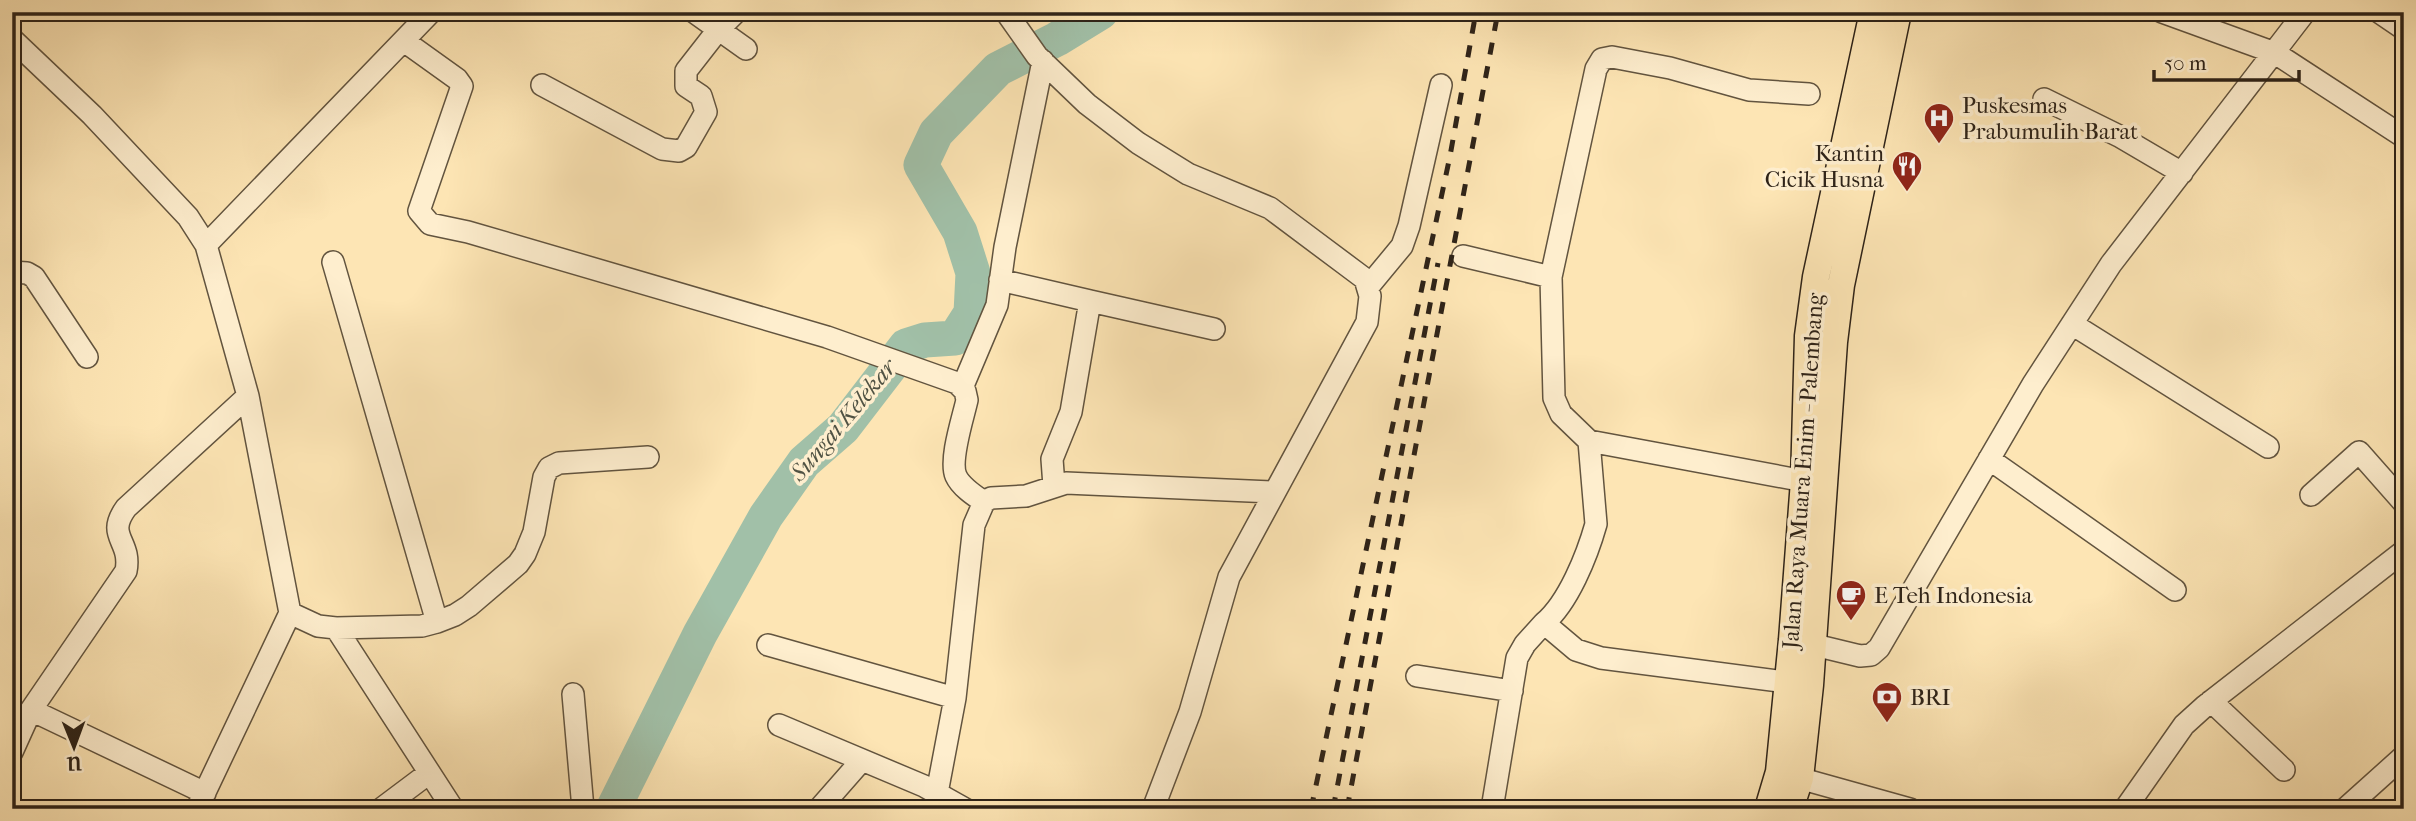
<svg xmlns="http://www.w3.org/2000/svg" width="2416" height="821" viewBox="0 0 2416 821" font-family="'IM FELL French Canon',serif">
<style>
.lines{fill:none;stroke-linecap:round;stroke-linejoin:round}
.river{stroke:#a1c0a8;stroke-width:35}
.minor-casing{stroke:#62543f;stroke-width:24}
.major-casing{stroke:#2e2318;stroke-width:29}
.minor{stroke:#feeece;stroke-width:21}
.major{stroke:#fde5b4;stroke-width:26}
.rail{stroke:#2e2318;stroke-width:5;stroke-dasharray:12 12;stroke-linecap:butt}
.labels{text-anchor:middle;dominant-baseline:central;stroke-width:7;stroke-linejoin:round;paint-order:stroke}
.poi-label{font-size:23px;fill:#2e2318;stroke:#feeece;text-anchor:start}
.street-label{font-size:23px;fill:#2e2318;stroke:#feeece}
.water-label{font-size:24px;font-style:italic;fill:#505243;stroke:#feeece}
</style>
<rect width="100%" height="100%" fill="#fde5b4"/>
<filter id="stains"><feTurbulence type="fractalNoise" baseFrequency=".00286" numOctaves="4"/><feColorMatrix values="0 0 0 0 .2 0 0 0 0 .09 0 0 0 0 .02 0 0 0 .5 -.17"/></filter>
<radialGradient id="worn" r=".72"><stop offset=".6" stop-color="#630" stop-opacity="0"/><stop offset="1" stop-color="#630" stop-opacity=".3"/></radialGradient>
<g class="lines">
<path class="river" d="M613,809l87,-175 66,-118 38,-54 39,-34 63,-82 19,-6 30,-2 16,-25 2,-40 -13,-41 -39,-67 15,-32 62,-64 59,-30 44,-27"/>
<g class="minor-casing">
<path id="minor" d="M694,12l52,37
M1006,12l31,44 50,48 51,39 50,31 82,34 95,71 5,17 -3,26 -138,255 -39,135 -37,97
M2162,12l113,41 129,84
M2379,12l25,17
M12,39l80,76 96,102 18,28 42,151 42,217 28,13 18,2 117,181
M404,41l53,38 5,7 -43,125 11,13 38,8 359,105 130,46 8,8 2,9c-4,18 -18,60 -11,76 5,11 19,20 28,26
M542,85l120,64 17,2 7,-4 20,-35 -5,-16 -15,-10v-15l32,-41 18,-18
M2044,99l75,37 63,37
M206,245l225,-233
M1463,256l88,21 3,121 7,16 28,27 7,83c-9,32 -28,79 -52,99
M333,262l104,360
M12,272l15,1 7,4 53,80
M1551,277l45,-208 6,-10 10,-2 58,11 79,22 60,4
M1000,280l90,21 -19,111 -19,47 2,27
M1368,287l34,-41 7,-20 32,-141
M1090,301l124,28
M2072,324l196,123
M962,388l35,-83 8,-58 38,-186
M1589,441l215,40 13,-2
M1989,459l186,131
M2311,495l48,-43 45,51
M336,628l86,-2 15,-4 18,-7 14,-9 49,-42 7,-10 9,-22 10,-55 5,-9 10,-5 89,-6
M1798,641l62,15 11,-1 8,-7 154,-264 78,-120 194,-252
M768,645l187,53
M1417,676l95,15
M573,694l10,115
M2211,701l73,69
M31,710l174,83
M779,725l145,61 41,23
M12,752l19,-42 95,-139c6,-31 -21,-34 0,-63l122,-112
M1788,775l122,34
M937,793l18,-95 19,-173 10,-23 7,-4 35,-2 40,-13 208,9
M197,809l93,-196
M381,809l48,-36
M819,809l43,-49
M1492,809l25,-151 8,-14 19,-21 32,27 25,8 200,26
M2125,809l59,-84 21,-19 199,-155
M2345,809l59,-53"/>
</g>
<g class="major-casing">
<path id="major" d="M1768,809l11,-37 13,-132 12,-159 4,-145 8,-59 57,-265
M1790,809l10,-31 10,-93 24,-343 7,-57 57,-273"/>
</g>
<use href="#minor" class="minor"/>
<use href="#major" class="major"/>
<path class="rail" d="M1311,809l139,-653 26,-144
M1333,809l105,-546
M1347,809l151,-797"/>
</g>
<defs>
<g id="hospital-pin" transform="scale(1.575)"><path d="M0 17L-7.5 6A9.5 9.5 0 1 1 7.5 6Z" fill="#8f2418" stroke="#feeece"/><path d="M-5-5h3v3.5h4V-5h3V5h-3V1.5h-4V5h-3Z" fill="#fff"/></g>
<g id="restaurant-pin" transform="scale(1.575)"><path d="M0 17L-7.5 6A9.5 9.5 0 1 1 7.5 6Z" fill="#8f2418" stroke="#feeece"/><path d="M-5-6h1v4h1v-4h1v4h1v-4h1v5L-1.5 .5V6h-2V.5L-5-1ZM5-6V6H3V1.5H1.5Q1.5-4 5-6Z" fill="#fff"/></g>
<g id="cafe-pin" transform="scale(1.575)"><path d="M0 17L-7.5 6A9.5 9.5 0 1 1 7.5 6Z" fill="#8f2418" stroke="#feeece"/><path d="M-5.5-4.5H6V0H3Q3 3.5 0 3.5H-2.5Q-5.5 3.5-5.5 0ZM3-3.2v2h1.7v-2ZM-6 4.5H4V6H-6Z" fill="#fff"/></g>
<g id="bank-pin" transform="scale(1.575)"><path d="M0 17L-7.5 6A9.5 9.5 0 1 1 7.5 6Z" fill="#8f2418" stroke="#feeece"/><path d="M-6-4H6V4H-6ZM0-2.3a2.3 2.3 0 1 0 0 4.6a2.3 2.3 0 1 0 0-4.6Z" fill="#fff"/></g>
</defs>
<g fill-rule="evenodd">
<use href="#hospital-pin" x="1939" y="118"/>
<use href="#restaurant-pin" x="1907" y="166"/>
<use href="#cafe-pin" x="1851" y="595"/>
<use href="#bank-pin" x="1887" y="697"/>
</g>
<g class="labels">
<g class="poi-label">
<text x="1962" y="105">Puskesmas<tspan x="1962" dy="26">Prabumulih Barat</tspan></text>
<text x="1884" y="153" text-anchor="end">Kantin<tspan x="1884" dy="26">Cicik Husna</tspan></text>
<text x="1874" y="595">E Teh Indonesia</text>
<text x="1910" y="697">BRI</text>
</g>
<g class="street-label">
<text transform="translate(1803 471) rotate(-86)">Jalan Raya Muara Enim - Palembang</text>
</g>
<g class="water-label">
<text transform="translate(843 420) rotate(-50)">Sungai Kelekar</text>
</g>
</g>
<rect width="2416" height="821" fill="none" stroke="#fde5b4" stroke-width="42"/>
<rect x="14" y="14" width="2388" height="793" fill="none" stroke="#2e2318" stroke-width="3.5"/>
<rect x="21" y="21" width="2374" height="779" fill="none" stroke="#2e2318" stroke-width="2"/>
<g transform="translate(74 747) rotate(179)" stroke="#feeece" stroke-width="5" paint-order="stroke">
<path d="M0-5L12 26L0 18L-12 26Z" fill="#2e2318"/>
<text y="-10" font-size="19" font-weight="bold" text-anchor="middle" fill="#2e2318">U</text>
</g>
<path d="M2154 70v10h145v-10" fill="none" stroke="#2e2318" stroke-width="3.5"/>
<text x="2164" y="70" font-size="21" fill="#2e2318" stroke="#feeece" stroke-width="5" paint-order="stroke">50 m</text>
<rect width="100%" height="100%" filter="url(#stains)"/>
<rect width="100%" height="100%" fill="url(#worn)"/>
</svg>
